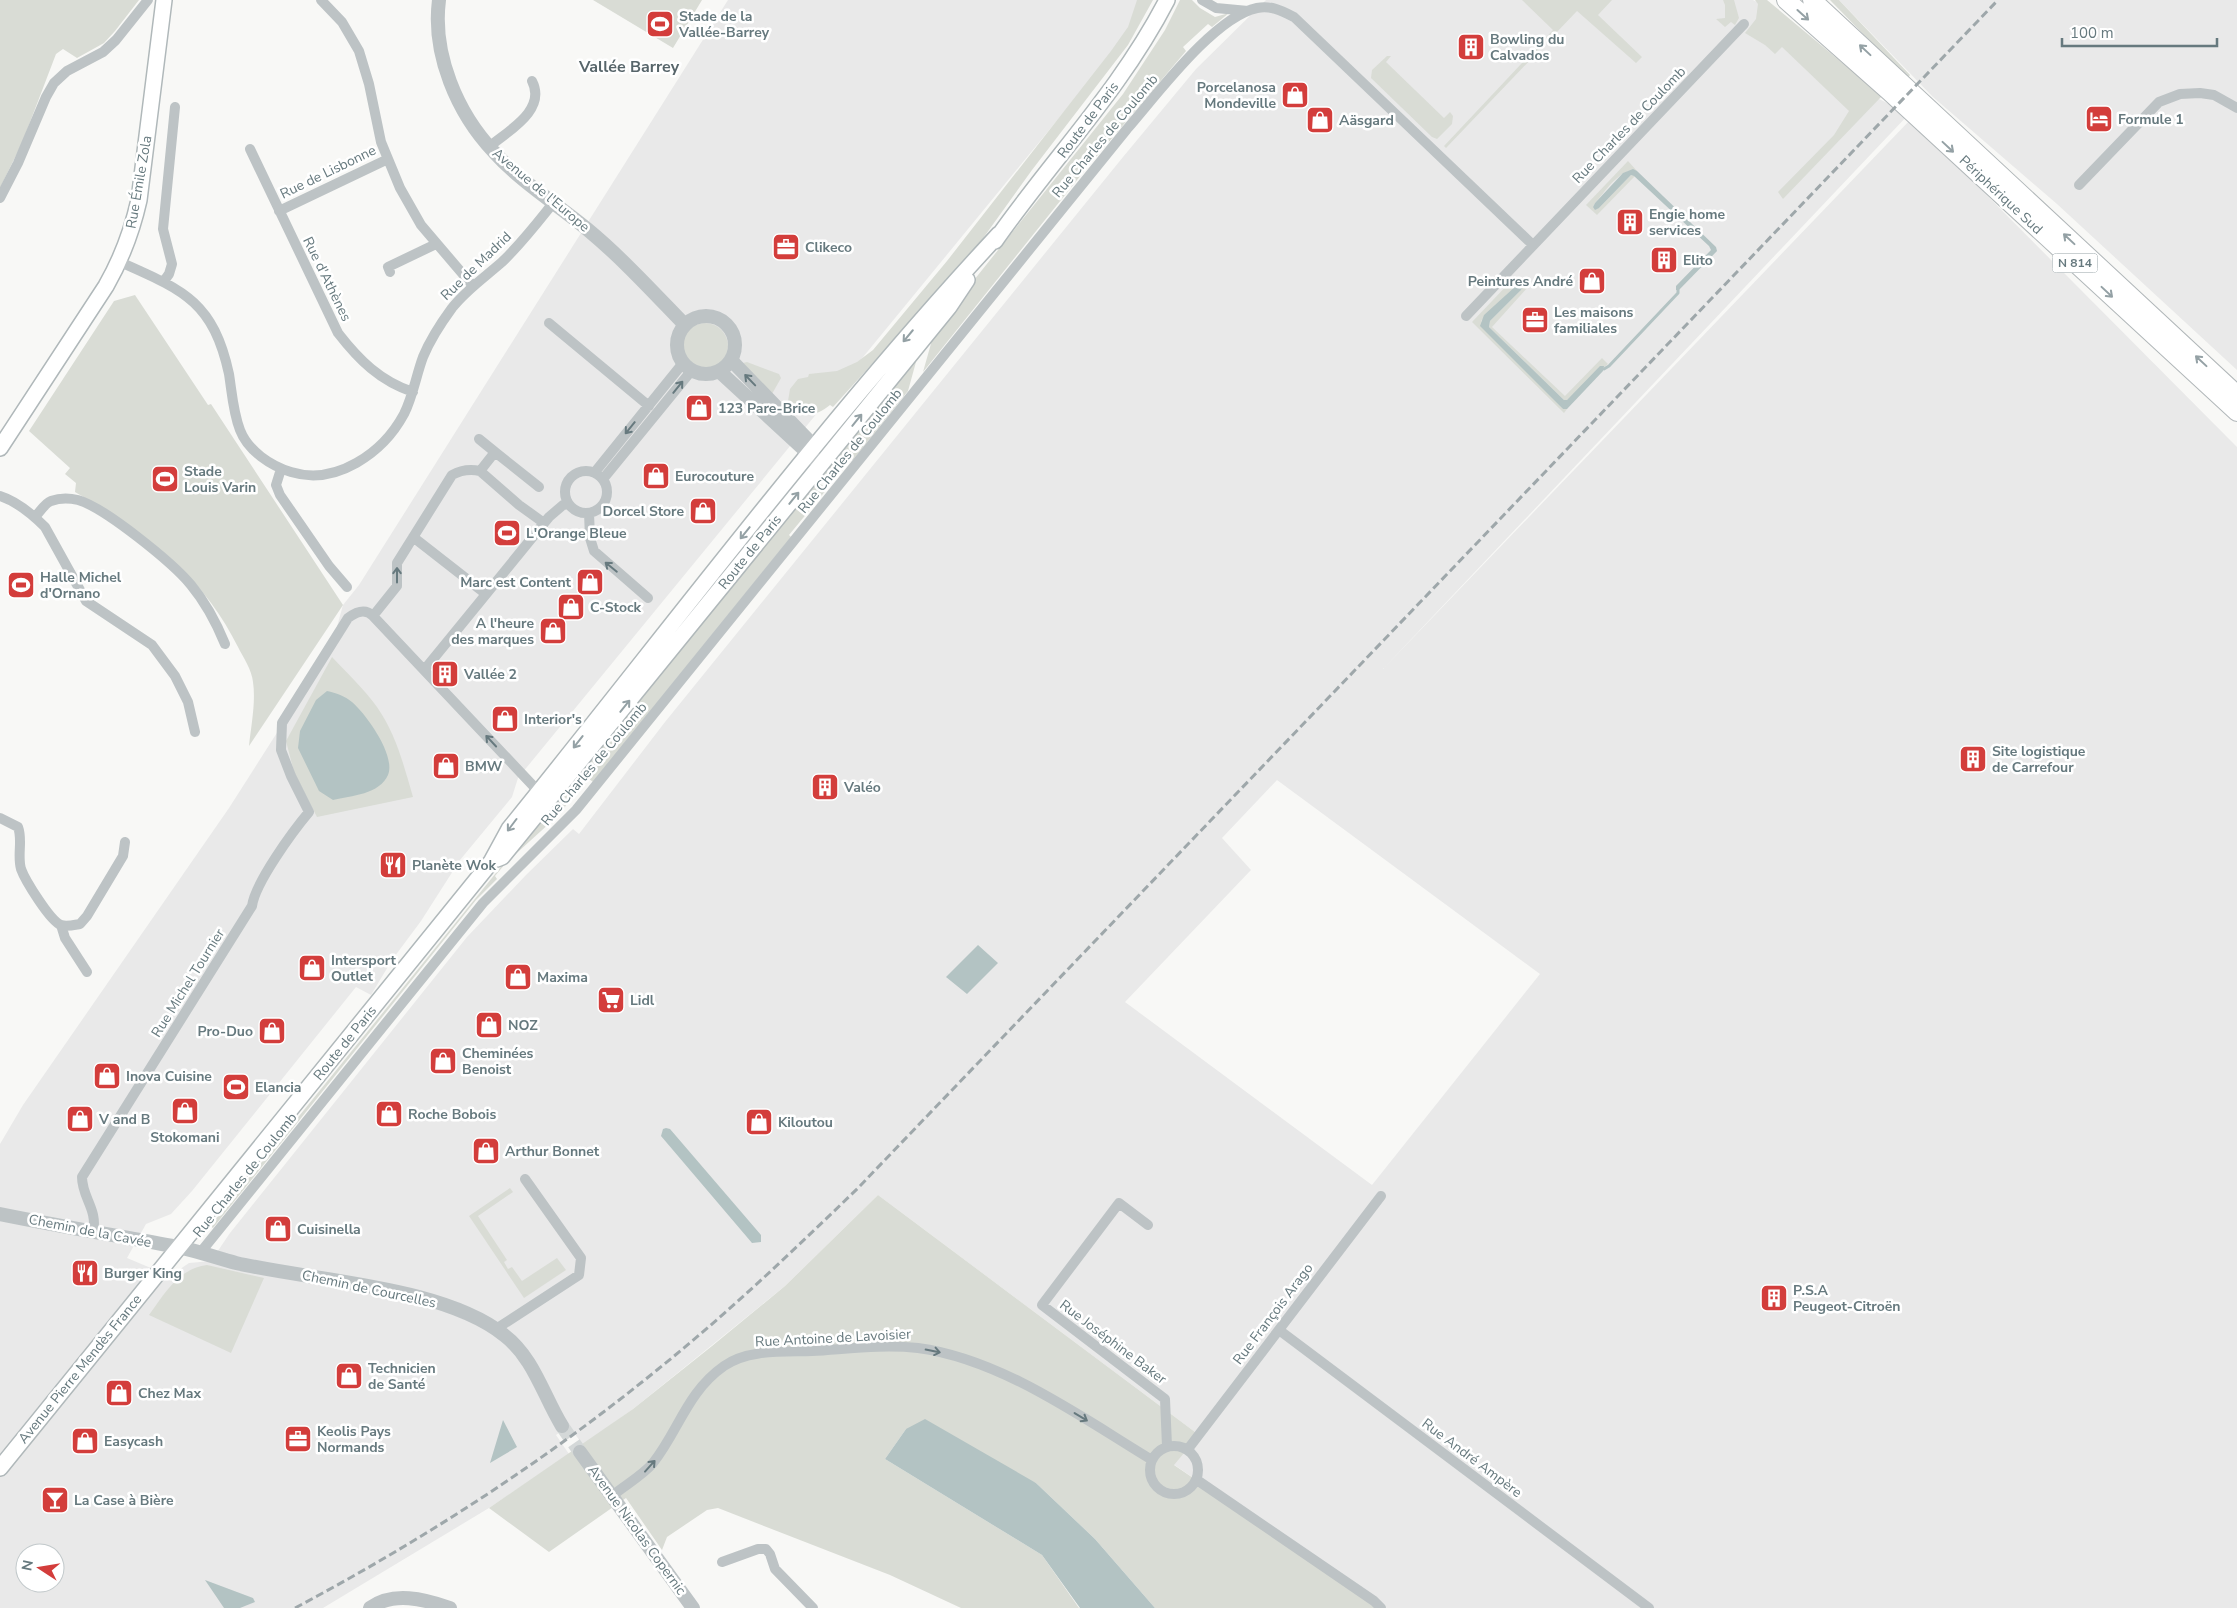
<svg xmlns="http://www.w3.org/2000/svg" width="2237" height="1608" viewBox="0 0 2237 1608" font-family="'Nunito Sans',sans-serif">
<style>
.built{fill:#e9e9e9;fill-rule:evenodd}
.green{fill:#d9dcd5}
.water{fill:#b3c3c3}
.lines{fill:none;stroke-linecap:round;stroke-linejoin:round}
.stream{stroke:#b3c3c3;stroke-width:3}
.tertiary-tunnel{stroke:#d4d8d8;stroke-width:14;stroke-dasharray:14 7;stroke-linecap:butt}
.secondary-casing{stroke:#b0b8ba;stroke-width:18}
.trunk-casing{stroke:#b1b7b9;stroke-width:20}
.minor{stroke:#bdc3c5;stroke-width:10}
.tertiary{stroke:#bdc3c5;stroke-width:14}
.secondary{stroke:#fff;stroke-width:15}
.trunk{stroke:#fff;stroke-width:18}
.rail{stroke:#9ea7aa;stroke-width:3;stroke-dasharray:8 4;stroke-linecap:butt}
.oneway{stroke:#94a1a5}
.oneway2{stroke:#66797e}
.labels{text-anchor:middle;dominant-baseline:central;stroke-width:5;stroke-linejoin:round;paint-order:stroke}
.shield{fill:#fff;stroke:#94a1a5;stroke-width:1}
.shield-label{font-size:12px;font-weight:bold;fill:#66797e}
.poi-label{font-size:14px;font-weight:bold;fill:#66797e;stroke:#fff;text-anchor:start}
.street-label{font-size:14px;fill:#66797e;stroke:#fff}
.quarter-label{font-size:16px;font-weight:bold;fill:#57656a;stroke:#fff}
</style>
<rect width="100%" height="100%" fill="#f8f8f6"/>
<path class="built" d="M728,0h421l-8,18 -623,760 -6,19 -52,63 -39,61 -29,39 -21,35 -15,-8 -164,204 -21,23 -25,10 -19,34 43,18 19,-13 22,-2 19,-28 237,-296 59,-62 47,-46 6,5 86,-112 458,-565 73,-88 70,-69h487l6,3 120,96 30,15 -526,555 528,-550 326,328v1161h-856l-7,-7 -201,-137 26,-29 -321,-240 -93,91 -152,123 -50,36 -14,-19 -13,9 13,19 -80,54 -166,100h-323v-464l23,-39 206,-297 102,-160 12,-43 16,-20zM1277,780l263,194 -168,211 -247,-183 126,-132 -29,-32zM25,1553h30v30h-30z
M1839,0h398v370l-180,-166 -124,-107z"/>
<path class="green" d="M0,0h139l-24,31 -11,12 -27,15 -14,-9 -7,5 -34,89 -22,45z
M593,0h109l-29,48z
M1137,0h16l-25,45 -96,125 -61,85 -138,152 -3,-2c-13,11 -35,17 -42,-4l2,-12 8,-10 10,-2 1,-3 28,-3 20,-9 16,-12 74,-89 164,-210 17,-24z
M1180,0h12l8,8 15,9 14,-4 -17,14 -4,-3 -25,23 3,4 -101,119 -162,202 11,-39 8,-13 181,-226 42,-64z
M1522,0h90l-14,15 44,42 -6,6 -59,-52 -131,137 -2,-2 109,-116z
M1723,0h11l5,18 -4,7 -4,-3 -6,5 -9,-8 9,-1v-13z
M1755,0h12l115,96 -99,103 -5,-7 56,-57 15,-24 -67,-64 -7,7 -10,-9 -20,-12 11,-14 2,-15z
M1830,0h9l71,75 -3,4z
M1387,56h4l-5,6 58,56 6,-6 3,4 -1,8 -15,15 -5,-2 -61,-59 1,-8z
M1628,161l9,10c-16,-5 -33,22 -42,32l-2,4 6,1 32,-33 4,1 -38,39 -11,-10z
M1519,279l9,8 -36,40 73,69 37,-38 6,6 -41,36h-3l-75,-73 1,-6 31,-31 -40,31 82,88h4l-3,4 -92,-91 40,-42 3,3z
M135,295l73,110 3,-1 132,201 -94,141c2,-20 7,-44 4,-64 -1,-12 -10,-25 -15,-35 -36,-73 -95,-116 -163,-155l1,-9 -11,-9 5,-6 -41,-37 85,-130z
M682 346a23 23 0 1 1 46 0a23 23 0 1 1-46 0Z
M919,351l-11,40 -55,69 -5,-3 -19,25 -6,-6z
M747,362l32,12 2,4 -9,16 -29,-31z
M818,482l9,7 -38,46 2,2 -198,245 -5,-4 -19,24 -9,-10z
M332,657c15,16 32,32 45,50 19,27 27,59 36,90l-96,20 -23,-45 -8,-31z
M556,797l10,8 -3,6 -56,51z
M504,863l1,1 -10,12 2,3 -21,21 -263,328 -3,-2z
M510,1188l3,4 -35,24 29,44 -3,2 4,7 4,-2 10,14 35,-23 9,12 -42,28 -55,-82z
M878,1195l321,240 -25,30 200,136 7,7h-226l-60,-69 -59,-56 -130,-54 -21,30 157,96 37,53h-118l-71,-33 -172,-67 -11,2 -40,27 -5,13 -36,-52 -77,54 -60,-44 144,-99 79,-63 73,-60z
M207,1265l57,13 -33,75 -82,-38c16,-22 29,-46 58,-50z"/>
<path class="water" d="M1633,169l4,2 79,76 1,4 -38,39h-3v-4l35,-36 -2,-4 -75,-70 -3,-1 -32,33 -4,2 -2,-3 2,-4 28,-30z
M1517,285l5,2 -1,3 -31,31 -1,6 75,73h3l33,-34h4l-1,5 -36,38h-4l-83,-83 4,-11z
M327,691c9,2 18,5 25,11 15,13 44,54 36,73 -8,19 -37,21 -55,25l-14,-9 -21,-43 2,-17 16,-31z
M978,945l20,18 -31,31 -21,-17z
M666,1128l4,1 91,106v7l-9,1 -91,-107 2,-7z
M925,1419l111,64 59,56 60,69h-75l-38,-53 -157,-96 21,-30z
M503,1420l14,27 -27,16z
M205,1580l48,18 2,4 -15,6h-16z"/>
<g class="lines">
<path class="stream" d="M1604,369l5,-3 69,-73v-3"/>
<path class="tertiary-tunnel" d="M562,1426l18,26"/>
<g class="secondary-casing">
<path id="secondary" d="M995,241c58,-83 125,-150 172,-241
M0,448l106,-162c16,-28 26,-55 33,-86l25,-200
M497,859l5,-2 447,-550 18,-27
M0,1468l491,-606 18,-33c162,-200 315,-407 490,-595"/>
</g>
<g class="trunk-casing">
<path id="trunk" d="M1786,0l104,92 347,320
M1812,0l425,395"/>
</g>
<path class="minor" d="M321,0l21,22 17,29 10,33 12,58 19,46 21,37 52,61
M1202,0l14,8 32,3
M489,147c19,-16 58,-37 43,-66
M250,149l88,184c21,27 42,48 75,59
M2079,185l80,-83 21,-8 20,-1 14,2 23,13
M0,198l18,-35 28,-66 8,-14 13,-12 36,-19 13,-12 32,-40
M279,211l109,-52
M120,262c63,28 93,39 109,112 3,19 4,38 11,56 8,21 31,36 51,42 45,14 92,-19 113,-58 9,-18 12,-38 19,-57 7,-17 18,-34 29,-49 14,-18 33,-31 50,-46 19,-18 35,-39 52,-60
M390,272l-2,-5 48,-23
M164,281l5,-7 3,-10 -9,-35 12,-122
M1466,316l278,-292
M549,323l100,83
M479,439l16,13
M281,469l-5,16 4,10 49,71 18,21
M565 492a21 21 0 1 1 42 0a21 21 0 1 1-42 0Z
M480,471l15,-19 44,35
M595,472l88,-109
M603,479l89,-109
M0,496c16,5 33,19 45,31l41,74 66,44 23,31 13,26 7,30
M589,513l1,25 4,13 54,47
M35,517c5,-5 10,-14 16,-16 8,-3 19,-3 27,-1 26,7 95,63 113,85 15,18 25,37 34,59
M413,537l73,57
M373,616l24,-30v-23l55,-88c9,-5 18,-6 28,-4l39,34 25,18
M425,669l124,-152 14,-12 5,-1
M0,818l18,9c5,13 -1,28 3,42 4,11 29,52 40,56 5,2 13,0 19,-1l7,-8 36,-60 2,-14
M61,925l4,13 22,34
M1148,1225l-29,-22 -77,102 123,94 2,47
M93,1232c5,-23 -11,-34 -11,-55l170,-271c3,-23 41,-75 57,-94l-18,-36 -10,-26 1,-27 66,-105c8,-6 17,-10 25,-2l166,176 2,6
M200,1253l283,-350 93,-93 551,-681c29,-33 87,-112 130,-121 14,-3 25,3 37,9l239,228
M496,1329l83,-54 2,-17 -56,-79
M1279,1330l370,278
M1150 1470a24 24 0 1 1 48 0a24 24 0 1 1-48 0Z
M1188,1449l193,-253
M1197,1480l177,121 7,7
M612,1496c13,-11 30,-20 41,-33 26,-33 34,-71 71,-97 24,-17 60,-14 88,-15 35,-2 71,-7 106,-3 83,11 163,69 234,112
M722,1562l36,-13h8l4,5 5,15 38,39"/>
<path class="tertiary" d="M439,0c-7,54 18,113 55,152 27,30 63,52 93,77 35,29 66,63 98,96
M677 345a29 29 0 1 1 58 0a29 29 0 1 1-58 0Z
M731,360l82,85
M719,371l102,94
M0,1214c59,12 119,22 178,33 20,4 39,11 58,16 77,18 207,23 268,72 30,23 39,60 58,91
M580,1452l113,156
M370,1608c23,-17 54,-9 80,0"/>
<use href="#secondary" class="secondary"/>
<use href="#trunk" class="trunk"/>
<path class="rail" d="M295,1608c128,-68 250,-147 362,-238 71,-57 136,-119 201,-182l1140,-1188"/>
</g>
<defs><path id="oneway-shaft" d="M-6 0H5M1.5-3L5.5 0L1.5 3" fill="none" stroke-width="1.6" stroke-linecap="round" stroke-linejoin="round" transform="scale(1.25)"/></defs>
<g class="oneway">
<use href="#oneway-shaft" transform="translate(1803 15) rotate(42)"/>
<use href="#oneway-shaft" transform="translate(1865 50) rotate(-137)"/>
<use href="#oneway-shaft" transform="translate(1948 147) rotate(43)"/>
<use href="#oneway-shaft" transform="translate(2069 239) rotate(-137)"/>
<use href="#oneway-shaft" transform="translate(2107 292) rotate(43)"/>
<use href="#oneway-shaft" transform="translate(908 336) rotate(130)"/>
<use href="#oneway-shaft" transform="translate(2201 361) rotate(-137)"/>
<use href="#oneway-shaft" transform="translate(857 420) rotate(-51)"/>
<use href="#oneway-shaft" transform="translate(794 498) rotate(-51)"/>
<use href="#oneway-shaft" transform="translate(745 533) rotate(129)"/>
<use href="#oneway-shaft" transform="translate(625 706) rotate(-51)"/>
<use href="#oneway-shaft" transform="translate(578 742) rotate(128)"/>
<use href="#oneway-shaft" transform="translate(512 825) rotate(127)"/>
</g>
<g class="oneway2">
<use href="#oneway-shaft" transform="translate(750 380) rotate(-134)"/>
<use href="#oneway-shaft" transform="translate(678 387) rotate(-51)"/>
<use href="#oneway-shaft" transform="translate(630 428) rotate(129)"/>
<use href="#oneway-shaft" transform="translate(611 567) rotate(-141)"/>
<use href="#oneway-shaft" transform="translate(397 575) rotate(-90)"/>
<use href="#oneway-shaft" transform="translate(491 741) rotate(-133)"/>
<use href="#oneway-shaft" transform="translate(933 1351) rotate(11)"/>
<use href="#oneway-shaft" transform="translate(1081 1417) rotate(31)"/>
<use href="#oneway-shaft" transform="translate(650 1466) rotate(-48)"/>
</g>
<defs>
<g id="stadium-square" transform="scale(1.4375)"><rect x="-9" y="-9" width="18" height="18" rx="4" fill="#d33d3b" stroke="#fff"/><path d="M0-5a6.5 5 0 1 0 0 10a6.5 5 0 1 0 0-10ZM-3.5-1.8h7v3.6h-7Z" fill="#fff"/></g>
<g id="building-square" transform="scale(1.4375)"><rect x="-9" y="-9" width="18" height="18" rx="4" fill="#d33d3b" stroke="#fff"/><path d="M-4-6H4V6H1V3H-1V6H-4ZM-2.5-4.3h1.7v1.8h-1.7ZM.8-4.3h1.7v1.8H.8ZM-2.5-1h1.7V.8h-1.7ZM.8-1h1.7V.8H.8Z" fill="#fff"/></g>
<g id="shop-square" transform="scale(1.4375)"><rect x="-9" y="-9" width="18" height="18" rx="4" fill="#d33d3b" stroke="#fff"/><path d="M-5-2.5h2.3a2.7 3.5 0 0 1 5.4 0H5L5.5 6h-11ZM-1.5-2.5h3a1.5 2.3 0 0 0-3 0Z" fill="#fff"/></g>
<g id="hotel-square" transform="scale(1.4375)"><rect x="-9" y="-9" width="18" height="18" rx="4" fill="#d33d3b" stroke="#fff"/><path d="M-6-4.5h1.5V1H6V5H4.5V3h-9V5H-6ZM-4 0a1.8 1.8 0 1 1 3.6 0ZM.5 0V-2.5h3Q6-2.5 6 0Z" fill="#fff"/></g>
<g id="office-square" transform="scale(1.4375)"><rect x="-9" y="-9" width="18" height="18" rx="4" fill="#d33d3b" stroke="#fff"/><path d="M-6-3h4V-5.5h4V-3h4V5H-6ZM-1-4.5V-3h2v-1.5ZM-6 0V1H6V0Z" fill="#fff"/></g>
<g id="restaurant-square" transform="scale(1.4375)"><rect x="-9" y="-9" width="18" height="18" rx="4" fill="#d33d3b" stroke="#fff"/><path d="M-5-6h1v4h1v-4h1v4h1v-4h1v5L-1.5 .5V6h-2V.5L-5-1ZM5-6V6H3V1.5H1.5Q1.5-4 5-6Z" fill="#fff"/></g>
<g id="supermarket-square" transform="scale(1.4375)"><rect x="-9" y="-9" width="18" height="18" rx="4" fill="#d33d3b" stroke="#fff"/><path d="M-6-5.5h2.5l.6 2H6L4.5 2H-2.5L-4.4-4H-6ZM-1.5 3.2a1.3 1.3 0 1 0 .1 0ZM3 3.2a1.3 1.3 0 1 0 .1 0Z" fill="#fff"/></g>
<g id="bar-square" transform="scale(1.4375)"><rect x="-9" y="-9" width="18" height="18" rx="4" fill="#d33d3b" stroke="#fff"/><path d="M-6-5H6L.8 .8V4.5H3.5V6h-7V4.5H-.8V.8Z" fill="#fff"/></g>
</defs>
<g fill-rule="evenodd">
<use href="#stadium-square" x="660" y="24"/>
<use href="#building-square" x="1471" y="47"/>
<use href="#shop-square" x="1295" y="95"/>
<use href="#hotel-square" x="2099" y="119"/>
<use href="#shop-square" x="1320" y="120"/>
<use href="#building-square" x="1630" y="222"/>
<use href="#office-square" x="786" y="247"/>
<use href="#building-square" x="1664" y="260"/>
<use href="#shop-square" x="1592" y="281"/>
<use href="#office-square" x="1535" y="320"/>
<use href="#shop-square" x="699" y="408"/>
<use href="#shop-square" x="656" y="476"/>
<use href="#stadium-square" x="165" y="479"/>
<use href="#shop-square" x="703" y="511"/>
<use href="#stadium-square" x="507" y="533"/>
<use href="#shop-square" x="590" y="582"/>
<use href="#stadium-square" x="21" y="585"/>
<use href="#shop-square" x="571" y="607"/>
<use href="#shop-square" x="553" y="631"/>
<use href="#building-square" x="445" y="674"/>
<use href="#shop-square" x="505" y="719"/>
<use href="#building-square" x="1973" y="759"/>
<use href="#shop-square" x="446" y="766"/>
<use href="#building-square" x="825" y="787"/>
<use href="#restaurant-square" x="393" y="865"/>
<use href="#shop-square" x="312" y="968"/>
<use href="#shop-square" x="518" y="977"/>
<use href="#supermarket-square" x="611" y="1000"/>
<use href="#shop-square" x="489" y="1025"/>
<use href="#shop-square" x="272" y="1031"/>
<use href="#shop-square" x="443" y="1061"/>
<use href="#shop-square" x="107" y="1076"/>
<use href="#stadium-square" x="236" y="1087"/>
<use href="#shop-square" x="185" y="1111"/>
<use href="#shop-square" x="389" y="1114"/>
<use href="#shop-square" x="80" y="1119"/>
<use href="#shop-square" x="759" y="1122"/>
<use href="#shop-square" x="486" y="1151"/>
<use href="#shop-square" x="278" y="1229"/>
<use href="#restaurant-square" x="85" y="1273"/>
<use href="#building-square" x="1774" y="1298"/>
<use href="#shop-square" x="349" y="1376"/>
<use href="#shop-square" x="119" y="1393"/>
<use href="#office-square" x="298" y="1439"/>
<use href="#shop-square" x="85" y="1441"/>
<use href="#bar-square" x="55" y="1500"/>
</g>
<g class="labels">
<rect class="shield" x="2052.5" y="253.5" width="45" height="19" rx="4"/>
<g class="shield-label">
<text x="2075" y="263">N 814</text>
</g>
<g class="poi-label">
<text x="679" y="16">Stade de la<tspan x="679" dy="16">Vallée-Barrey</tspan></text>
<text x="1490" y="39">Bowling du<tspan x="1490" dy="16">Calvados</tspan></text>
<text x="1276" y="87" text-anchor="end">Porcelanosa<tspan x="1276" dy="16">Mondeville</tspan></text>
<text x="2118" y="119">Formule 1</text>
<text x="1339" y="120">Aäsgard</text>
<text x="1649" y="214">Engie home<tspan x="1649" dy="16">services</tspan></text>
<text x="805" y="247">Clikeco</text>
<text x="1683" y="260">Elito</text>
<text x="1573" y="281" text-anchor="end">Peintures André</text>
<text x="1554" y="312">Les maisons<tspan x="1554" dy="16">familiales</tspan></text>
<text x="718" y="408">123 Pare-Brice</text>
<text x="184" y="471">Stade<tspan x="184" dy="16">Louis Varin</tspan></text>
<text x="675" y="476">Eurocouture</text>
<text x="684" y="511" text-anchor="end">Dorcel Store</text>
<text x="526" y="533">L'Orange Bleue</text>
<text x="40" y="577">Halle Michel<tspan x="40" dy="16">d'Ornano</tspan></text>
<text x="571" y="582" text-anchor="end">Marc est Content</text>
<text x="590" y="607">C-Stock</text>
<text x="534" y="623" text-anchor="end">A l'heure<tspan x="534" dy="16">des marques</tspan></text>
<text x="464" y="674">Vallée 2</text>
<text x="524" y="719">Interior's</text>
<text x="1992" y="751">Site logistique<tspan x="1992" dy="16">de Carrefour</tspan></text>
<text x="465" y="766">BMW</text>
<text x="844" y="787">Valéo</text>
<text x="412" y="865">Planète Wok</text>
<text x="331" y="960">Intersport<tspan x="331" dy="16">Outlet</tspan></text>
<text x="537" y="977">Maxima</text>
<text x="630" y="1000">Lidl</text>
<text x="508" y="1025">NOZ</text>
<text x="253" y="1031" text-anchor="end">Pro-Duo</text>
<text x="462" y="1053">Cheminées<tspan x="462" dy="16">Benoist</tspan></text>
<text x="126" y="1076">Inova Cuisine</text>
<text x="255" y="1087">Elancia</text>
<text x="408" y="1114">Roche Bobois</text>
<text x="99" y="1119">V and B</text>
<text x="778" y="1122">Kiloutou</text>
<text x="185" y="1137" text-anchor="middle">Stokomani</text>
<text x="505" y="1151">Arthur Bonnet</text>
<text x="297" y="1229">Cuisinella</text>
<text x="104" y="1273">Burger King</text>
<text x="1793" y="1290">P.S.A<tspan x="1793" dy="16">Peugeot-Citroën</tspan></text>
<text x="368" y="1368">Technicien<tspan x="368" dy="16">de Santé</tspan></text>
<text x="138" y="1393">Chez Max</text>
<text x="317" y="1431">Keolis Pays<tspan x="317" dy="16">Normands</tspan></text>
<text x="104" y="1441">Easycash</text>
<text x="74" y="1500">La Case à Bière</text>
</g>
<g class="street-label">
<text transform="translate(1088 120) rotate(-53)">Route de Paris</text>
<text transform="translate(1629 125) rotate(-46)">Rue Charles de Coulomb</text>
<text transform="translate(1105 136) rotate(-50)">Rue Charles de Coulomb</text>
<text transform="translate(328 172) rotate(-26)">Rue de Lisbonne</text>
<text transform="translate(139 182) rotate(-80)">Rue Émile Zola</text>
<text transform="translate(541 190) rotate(40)">Avenue de l'Europe</text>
<text transform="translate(2001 195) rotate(43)">Périphérique Sud</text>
<text transform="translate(476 266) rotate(-44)">Rue de Madrid</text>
<text transform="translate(327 279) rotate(64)">Rue d'Athènes</text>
<text transform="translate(850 451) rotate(-51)">Rue Charles de Coulomb</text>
<text transform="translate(750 552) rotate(-51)">Route de Paris</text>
<text transform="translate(594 764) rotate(-50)">Rue Charles de Coulomb</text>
<text transform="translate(188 983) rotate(-58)">Rue Michel Tournier</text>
<text transform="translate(345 1043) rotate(-51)">Route de Paris</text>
<text transform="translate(245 1175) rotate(-51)">Rue Charles de Coulomb</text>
<text transform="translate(90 1231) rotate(11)">Chemin de la Cavée</text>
<text transform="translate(369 1289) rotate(12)">Chemin de Courcelles</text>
<text transform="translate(1273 1314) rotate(-53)">Rue François Arago</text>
<text transform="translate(833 1338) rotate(-3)">Rue Antoine de Lavoisier</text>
<text transform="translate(1113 1342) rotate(37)">Rue Joséphine Baker</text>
<text transform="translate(80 1369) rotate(-51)">Avenue Pierre Mendès France</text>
<text transform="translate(1472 1458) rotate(37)">Rue André Ampère</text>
<text transform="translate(637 1530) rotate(54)">Avenue Nicolas Copernic</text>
</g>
<g class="quarter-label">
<text x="629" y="67">Vallée Barrey</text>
</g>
</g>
<g transform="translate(40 1568) rotate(282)"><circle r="24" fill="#ffffff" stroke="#c2c9cb"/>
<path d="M0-4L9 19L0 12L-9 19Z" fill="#d33d3b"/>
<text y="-8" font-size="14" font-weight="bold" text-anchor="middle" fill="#66797e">N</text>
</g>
<path d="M2062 38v8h155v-8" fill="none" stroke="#66797e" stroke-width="2.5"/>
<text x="2070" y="38" font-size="15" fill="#66797e" stroke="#ffffff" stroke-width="4" paint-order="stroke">100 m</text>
</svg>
